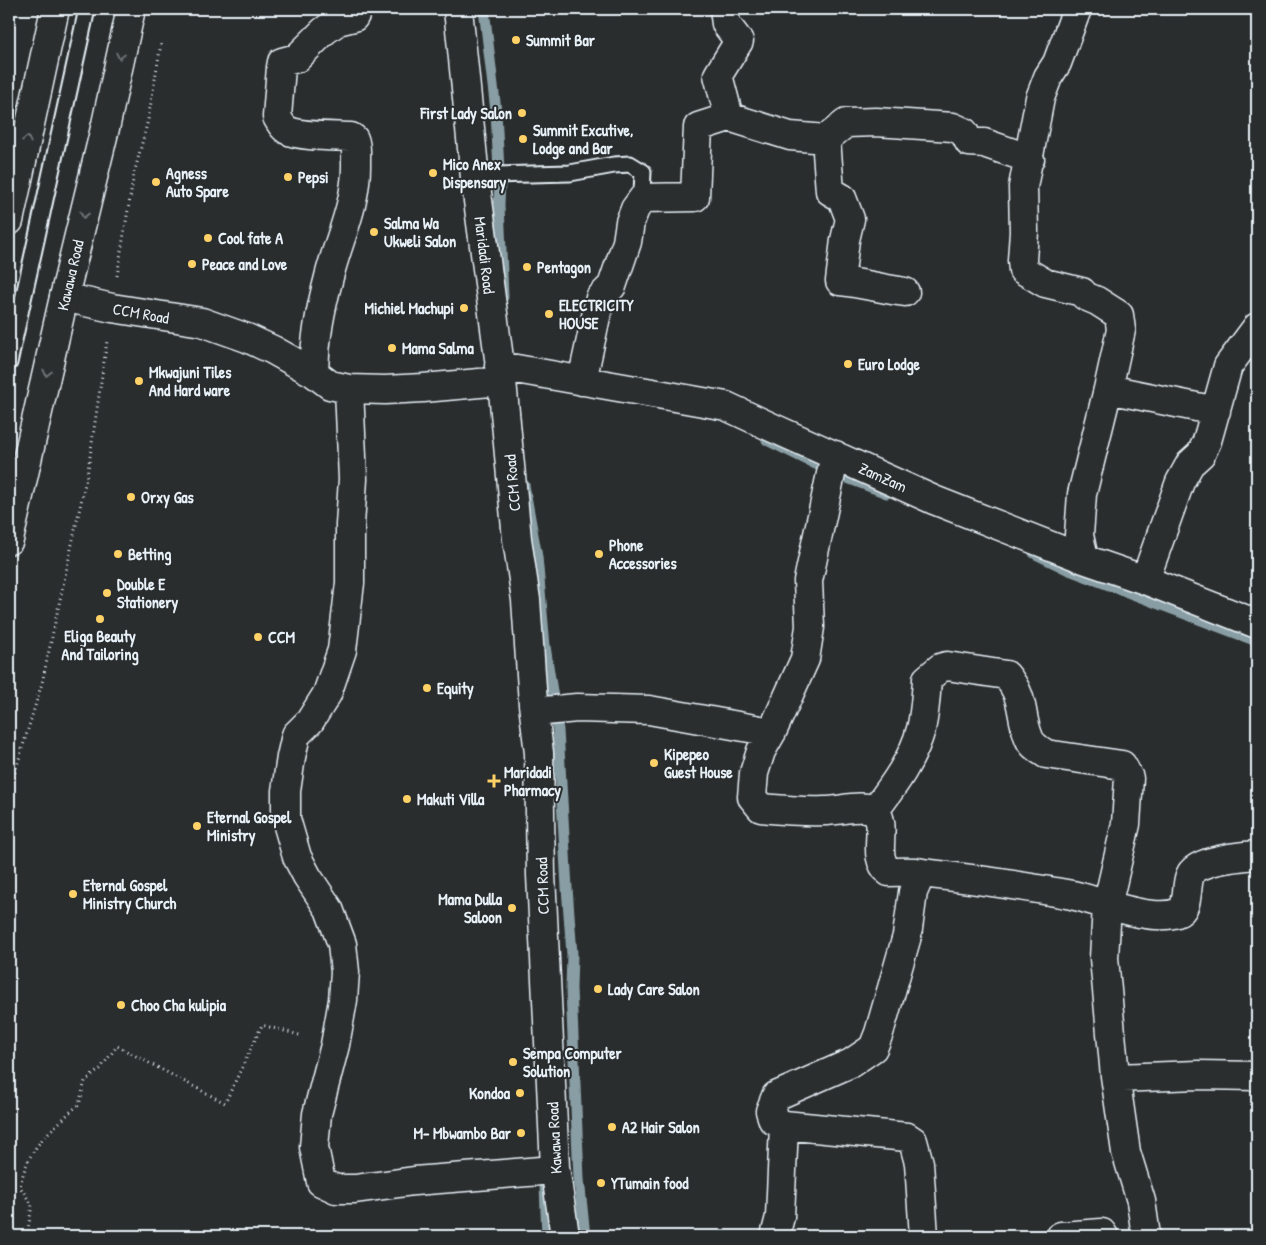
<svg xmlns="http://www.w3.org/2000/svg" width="1266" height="1245" viewBox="0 0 1266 1245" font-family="'Patrick Hand',sans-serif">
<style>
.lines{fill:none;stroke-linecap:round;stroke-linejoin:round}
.stream{stroke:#889ea4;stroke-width:11}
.lane-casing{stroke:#e8f1f8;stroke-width:19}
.street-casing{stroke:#e8f1f8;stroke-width:31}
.primary-casing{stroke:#e8f1f8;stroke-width:31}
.path{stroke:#e8f1f8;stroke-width:3;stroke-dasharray:1 4;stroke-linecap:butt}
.lane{stroke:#2a2d2e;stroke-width:15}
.street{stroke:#2a2d2e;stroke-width:28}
.primary{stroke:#2a2d2e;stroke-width:28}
.oneway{stroke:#6c7275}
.poi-dot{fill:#ffd166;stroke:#2a2d2e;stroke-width:2}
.labels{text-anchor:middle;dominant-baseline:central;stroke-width:4;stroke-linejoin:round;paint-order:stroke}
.poi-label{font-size:16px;font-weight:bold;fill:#e8f1f8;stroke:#2a2d2e;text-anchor:start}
.street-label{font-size:16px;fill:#e8f1f8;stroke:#2a2d2e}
</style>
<rect width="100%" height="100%" fill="#2a2d2e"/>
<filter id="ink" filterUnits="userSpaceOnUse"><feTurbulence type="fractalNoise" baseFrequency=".02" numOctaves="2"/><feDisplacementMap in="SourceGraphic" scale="10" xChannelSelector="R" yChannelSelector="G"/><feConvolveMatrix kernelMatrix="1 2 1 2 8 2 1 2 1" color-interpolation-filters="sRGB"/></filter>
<g filter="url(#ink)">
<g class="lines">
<path class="stream" d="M484,9l12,102 3,60
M500,179l-1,26 4,92
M767,440l65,32 55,21
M524,485l13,72 8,89 13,84 9,158 5,66 -1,34 8,191 6,57
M1034,553l33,16 190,72
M545,1185l2,51"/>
<g class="lane-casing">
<path id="lane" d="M475,178l20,-3 75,-2 44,-8 16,-1 13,8 -1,20 1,6
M9,363l78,-354"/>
</g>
<g class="street-casing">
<path id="street" d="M458,9l17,169 27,203
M724,9l2,15 13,17 -21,34 11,42 61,19 36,3 4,52 12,7 8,21 -5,21 -5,41c22,2 43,8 65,11
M1077,9l-20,54 -9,14 -8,21 -17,89 1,45 -2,28 1,10 22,13 37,9 3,4 12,5 22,14 2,15 -13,59 108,22
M826,139l20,-16 30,-1 77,5 11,5 5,10 15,1 46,16
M64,297l48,11 90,14 45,16 26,12 41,23 16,12 19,4 36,1 38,-2 79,-7 15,158 9,61 7,104 6,49 2,122 14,292 10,69
M499,366l227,40 45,21 163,73 150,59 61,21 112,44
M314,373c1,-35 6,-62 15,-96 10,-40 28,-72 27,-115 0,-8 1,-16 -2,-23l-3,-2c-16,-1 -51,0 -64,-7 -5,-3 -7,-8 -10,-13l4,-50 1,-5 15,-4 27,-27 14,-10 16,-4 4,-8
M582,381l18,-83 12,-12 15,-44 3,-20 5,-13 8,-11 52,-1 3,-70 31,-10
M349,389l4,90 -3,46v58l-8,67 -15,44 -17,27 -14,14 -5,22 -5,34v28l11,38 10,19 22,33 13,35 3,28 -2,28 -8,45 -18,69 -3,33 7,35 15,7h19l59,-8 127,-10 14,-4
M835,455l-27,126 2,46 -5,32 -33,73 -11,19 -7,22 -2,24 9,11c21,2 42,4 63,3 16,0 36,-7 51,-1 14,18 -5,45 14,62 11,0 23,-1 34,1l-10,-1 4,11 -4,9 -6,44 -28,97 -6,15 -22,15 -75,33 -6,15 3,9 11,5 123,12 6,4 6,22 5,73
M1084,559l-5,-24 3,-41 26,-105
M1145,580l35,-98 10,-18 11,-10 6,-13 21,-75 29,-39
M534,712l43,-4 72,2 123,22
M875,810c19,-25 38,-51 46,-81 4,-16 5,-34 6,-50l13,-11 7,-2 59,9c20,24 13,39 23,63 3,8 11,12 17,16l76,11 7,13 -3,46 -19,82 -3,52 11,118 11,76 15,49 5,35
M913,872c54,6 106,13 159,23 27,6 78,27 105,18 14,-5 7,-31 15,-41 9,-12 51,-16 65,-17
M1116,1078l82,-3 59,1
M775,1236l5,-19 4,-92
M1061,1236l41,-3 2,3"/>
</g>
<g class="primary-casing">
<path id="primary" d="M9,221l46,-212
M9,540l55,-243 42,-173 25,-115"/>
</g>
<path class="path" d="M9,11v-2
M117,276l17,-102 14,-54 13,-76
M9,792l33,-109 46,-213 19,-129
M27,1236l5,-31 -12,-18c6,-30 18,-46 41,-66 6,-6 11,-11 18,-16l6,-24 15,-12 17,-23 108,57 37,-78 41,11"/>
<use href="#lane" class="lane"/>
<use href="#street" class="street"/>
<use href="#primary" class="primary"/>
</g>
<defs><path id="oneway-chevron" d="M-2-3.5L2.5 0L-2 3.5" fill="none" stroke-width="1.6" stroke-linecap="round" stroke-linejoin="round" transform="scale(1.25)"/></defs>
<g class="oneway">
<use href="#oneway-chevron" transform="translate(120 56) rotate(102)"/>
<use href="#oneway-chevron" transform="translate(27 139) rotate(-77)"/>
<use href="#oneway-chevron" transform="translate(84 215) rotate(104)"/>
<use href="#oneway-chevron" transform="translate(47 373) rotate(103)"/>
</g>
</g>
<g class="poi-dot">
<circle cx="516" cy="40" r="5"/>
<circle cx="522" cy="113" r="5"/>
<circle cx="523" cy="139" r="5"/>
<circle cx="433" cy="173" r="5"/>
<circle cx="288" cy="177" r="5"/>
<circle cx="156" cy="182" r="5"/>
<circle cx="374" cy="232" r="5"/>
<circle cx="208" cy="238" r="5"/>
<circle cx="192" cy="264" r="5"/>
<circle cx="527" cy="267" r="5"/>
<circle cx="464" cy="308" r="5"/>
<circle cx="549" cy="314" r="5"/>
<circle cx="392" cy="348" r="5"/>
<circle cx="848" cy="364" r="5"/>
<circle cx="139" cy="381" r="5"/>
<circle cx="131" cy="497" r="5"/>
<circle cx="118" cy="554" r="5"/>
<circle cx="599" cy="554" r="5"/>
<circle cx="107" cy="593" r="5"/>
<circle cx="100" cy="619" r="5"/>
<circle cx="258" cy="637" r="5"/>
<circle cx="427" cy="688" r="5"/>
<circle cx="654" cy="763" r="5"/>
<path d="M491.5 773.5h5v5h5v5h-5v5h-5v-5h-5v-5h5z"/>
<circle cx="407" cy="799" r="5"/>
<circle cx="197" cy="826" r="5"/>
<circle cx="73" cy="894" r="5"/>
<circle cx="512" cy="908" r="5"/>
<circle cx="598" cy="989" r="5"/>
<circle cx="121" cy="1005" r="5"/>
<circle cx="513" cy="1062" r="5"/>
<circle cx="520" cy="1093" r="5"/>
<circle cx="612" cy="1127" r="5"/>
<circle cx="521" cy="1133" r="5"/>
<circle cx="601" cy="1183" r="5"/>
</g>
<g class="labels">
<g class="poi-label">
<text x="526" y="40">Summit Bar</text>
<text x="512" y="113" text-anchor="end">First Lady Salon</text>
<text x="533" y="130">Summit Excutive,<tspan x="533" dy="18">Lodge and Bar</tspan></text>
<text x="443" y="164">Mico Anex<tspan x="443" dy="18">Dispensary</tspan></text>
<text x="166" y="173">Agness<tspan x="166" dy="18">Auto Spare</tspan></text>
<text x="298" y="177">Pepsi</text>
<text x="384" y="223">Salma Wa<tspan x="384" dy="18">Ukweli Salon</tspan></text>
<text x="218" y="238">Cool fate A</text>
<text x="202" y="264">Peace and Love</text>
<text x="537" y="267">Pentagon</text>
<text x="559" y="305">ELECTRICITY<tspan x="559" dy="18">HOUSE</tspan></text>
<text x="454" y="308" text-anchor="end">Michiel Machupi</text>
<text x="402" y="348">Mama Salma</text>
<text x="858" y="364">Euro Lodge</text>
<text x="149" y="372">Mkwajuni Tiles<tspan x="149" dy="18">And Hard ware</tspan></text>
<text x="141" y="497">Orxy Gas</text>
<text x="609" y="545">Phone<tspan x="609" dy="18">Accessories</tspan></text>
<text x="128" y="554">Betting</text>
<text x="117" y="584">Double E<tspan x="117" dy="18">Stationery</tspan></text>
<text x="100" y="636" text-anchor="middle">Eliga Beauty<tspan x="100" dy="18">And Tailoring</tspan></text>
<text x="268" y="637">CCM</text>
<text x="437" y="688">Equity</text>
<text x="664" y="754">Kipepeo<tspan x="664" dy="18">Guest House</tspan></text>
<text x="504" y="772">Maridadi<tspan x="504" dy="18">Pharmacy</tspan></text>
<text x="417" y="799">Makuti Villa</text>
<text x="207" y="817">Eternal Gospel<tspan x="207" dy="18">Ministry</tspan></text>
<text x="83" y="885">Eternal Gospel<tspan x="83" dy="18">Ministry Church</tspan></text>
<text x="502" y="899" text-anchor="end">Mama Dulla<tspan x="502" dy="18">Saloon</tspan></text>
<text x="608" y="989">Lady Care Salon</text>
<text x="131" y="1005">Choo Cha kulipia</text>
<text x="523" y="1053">Sempa Computer<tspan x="523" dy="18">Solution</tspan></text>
<text x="510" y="1093" text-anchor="end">Kondoa</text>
<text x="622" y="1127">A2 Hair Salon</text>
<text x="511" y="1133" text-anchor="end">M- Mbwambo Bar</text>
<text x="611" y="1183">YTumain food</text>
</g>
<g class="street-label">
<text transform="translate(485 255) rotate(83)">Maridadi Road</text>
<text transform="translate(70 275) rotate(-77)">Kawawa Road</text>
<text transform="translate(141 313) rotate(10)">CCM Road</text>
<text transform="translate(883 477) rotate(24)">ZamZam</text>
<text transform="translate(512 483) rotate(-95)">CCM Road</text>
<text transform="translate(542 886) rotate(-92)">CCM Road</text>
<text transform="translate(554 1138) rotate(-93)">Kawawa Road</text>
</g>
</g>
<rect width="1266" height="1245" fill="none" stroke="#2a2d2e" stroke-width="30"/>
<rect x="15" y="15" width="1236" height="1215" fill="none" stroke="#e8f1f8" stroke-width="2" filter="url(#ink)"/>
</svg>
